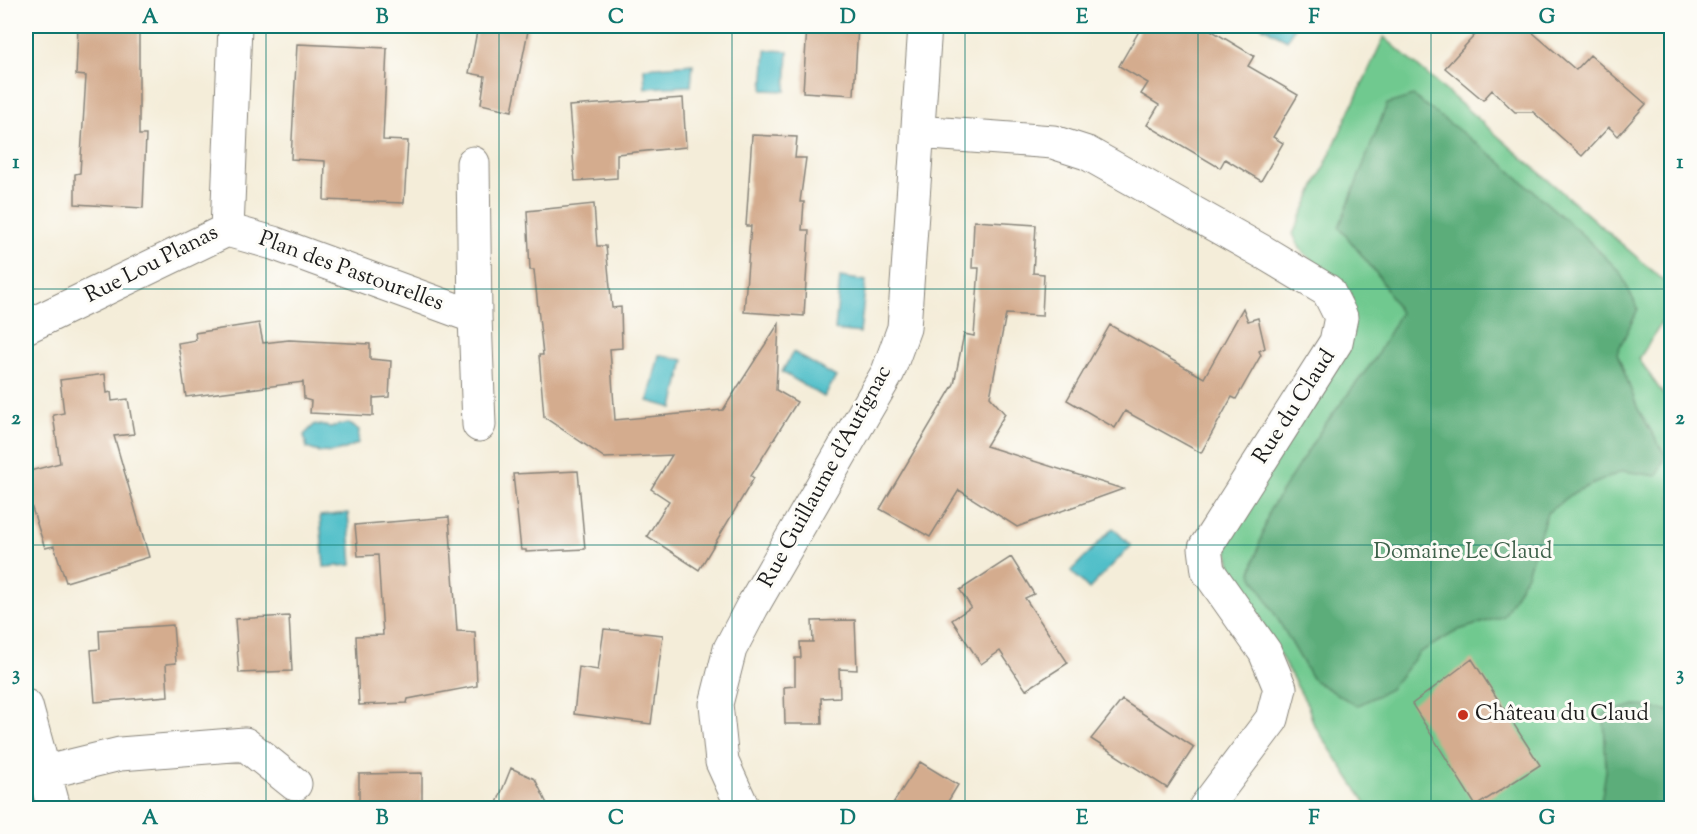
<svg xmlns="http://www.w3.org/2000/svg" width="1697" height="834" viewBox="0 0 1697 834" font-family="'Sorts Mill Goudy',serif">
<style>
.green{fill:#70c98f;stroke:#467256;stroke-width:1.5}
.forest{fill:#5cad7a;stroke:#3c644b;stroke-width:1.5}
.water{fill:#51bfc9;stroke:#366e72;stroke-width:1.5}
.building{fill:#d4ac8e}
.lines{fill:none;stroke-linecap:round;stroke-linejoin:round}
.minor-casing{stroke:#88847a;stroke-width:35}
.minor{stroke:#fff;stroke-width:33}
.grid{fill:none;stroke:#0f766e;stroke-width:1.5;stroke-opacity:0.55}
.poi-dot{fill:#c8321e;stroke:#fdfcf7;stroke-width:2}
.labels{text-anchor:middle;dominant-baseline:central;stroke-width:6;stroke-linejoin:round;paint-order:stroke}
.street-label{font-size:22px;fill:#1c1c1c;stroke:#fdfcf7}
.park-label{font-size:22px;fill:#3e614a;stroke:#fdfcf7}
.poi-label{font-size:22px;fill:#1c1c1c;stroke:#fdfcf7;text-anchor:start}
.neatline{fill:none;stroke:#0f766e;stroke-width:2}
.grid-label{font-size:20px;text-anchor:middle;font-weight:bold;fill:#0f766e}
</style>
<rect width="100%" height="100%" fill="#fdfcf7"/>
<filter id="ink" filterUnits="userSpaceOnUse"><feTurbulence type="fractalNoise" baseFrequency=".0167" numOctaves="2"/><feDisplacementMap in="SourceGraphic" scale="12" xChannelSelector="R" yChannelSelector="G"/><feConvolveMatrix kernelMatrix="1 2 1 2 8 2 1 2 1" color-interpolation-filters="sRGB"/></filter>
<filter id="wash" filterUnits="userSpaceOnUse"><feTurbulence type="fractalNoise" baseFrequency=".008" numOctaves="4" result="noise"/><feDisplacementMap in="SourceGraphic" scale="24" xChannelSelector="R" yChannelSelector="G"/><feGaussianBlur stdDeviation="1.35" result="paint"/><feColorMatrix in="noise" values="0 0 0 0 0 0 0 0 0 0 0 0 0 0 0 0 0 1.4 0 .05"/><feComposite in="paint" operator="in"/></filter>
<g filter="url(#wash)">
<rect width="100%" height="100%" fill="#f4edd9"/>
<path class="green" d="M1384,37l287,250v21l-32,51 32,47v402h-302l-56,-85 -5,-17 -77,-140 -6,-27 124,-195 -11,-59 -37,-35 -8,-16z"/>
<path class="forest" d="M1413,96l83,62 90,80 34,34 18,37 -21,44 21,56 28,47 -9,20 -34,-5 -48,21 -28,21 -20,61 -23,42 -45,14 -39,22 -30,37 -33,17 -44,-26 -62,-107 18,-62 54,-84 51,-67 26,-47 -20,-35 -41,-51 48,-123z
M1635,705l36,6v97h-71l6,-37 -2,-57z"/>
<path class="water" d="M1261,26h28l5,2 -7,12z
M766,50l22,1 -2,40 -23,-1z
M693,64l-2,22 -46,2 -1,-20z
M840,277l26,4 -6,52 -25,-3z
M793,352l43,25 -12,20 -42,-25z
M659,355l25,5 -11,48 -25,-7z
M348,423l11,7 -1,13c-18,10 -32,13 -51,5l-3,-13 11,-11 15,3z
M348,513l4,52 -28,2 -4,-51z
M1113,528l18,18 -42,43 -18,-18z"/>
<g id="blocks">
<path class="building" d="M78,26h61v109h7l-3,73 -68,-4v-30l5,-1 6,-97 -10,-1z
M478,26h51l-17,85 -31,-7 4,-28 -16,-3z
M807,26h51l-4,69 -51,-3z
M1142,26h62l50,30 -6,10 50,29 -25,42 10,6 -22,38 -36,-22 -5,9 -73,-43 12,-20 -18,-11 7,-11 -29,-17z
M1483,26h42l51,44 14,-15 56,49 -28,32 -9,-9 -27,29 -49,-44h-18l-23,-22 -9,10 -38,-32z
M297,44l90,4 -4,92 25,1 -4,62 -80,-3 1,-39 -34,-2z
M683,98l3,49 -69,7v24l-42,3 -6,-75z
M752,135l45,2 -2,21h11l-6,44h4l-2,28h7l-5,86 -60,-4 7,-86h-5z
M594,204l3,42h9l6,62 9,-1 1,41 -12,1 5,71 108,-10 56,-87 -3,67 21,12 -46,74 3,2 -55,92 -52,-34 22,-35 -18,-12 21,-34 -67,3 -61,-41 -5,-62h4l-9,-85h-4l-3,-59z
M974,221l62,4 -3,48 11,1 -2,42 -36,-2 -16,83 15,17 -19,32 137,43 -106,38 -58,-37 -29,47 -50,-28 74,-125 10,-50 10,2 5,-68h-7z
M1243,308l5,13 10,-3 7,30 -6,3 2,4 -25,44 -4,-2 -31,56 -76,-42 -10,17 -48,-28 43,-75 94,53z
M259,323l4,20 26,-3 81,4v15l21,2 -2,36 -16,1v18l-63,-3 1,-12 -7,-2 -1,-17 -117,15 -8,-54 18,-3 -1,-7z
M105,374l2,19 4,-1 1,9 16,-2 6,35 -20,2 35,121 -83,25 -12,-36 -9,2 -19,-58v-18l34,-9 -7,-48 11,-2 -4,-33z
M578,471l7,78 -59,3v-2h-5l-8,-76z
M449,517l8,114 18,1 2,54 -69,13 -1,4 -48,2 -3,-69 27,-1 -5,-80 -20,1 -3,-31z
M1011,557l23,37 -9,4 43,65 -42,27 -26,-39 -19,13 -29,-44 19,-13 -11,-17z
M289,616l3,55 -53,2 -4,-54z
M855,620l2,50 -18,-1 1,28 -19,1 1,26h-37l-1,-37 11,-1v-28h6l-1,-16h13l-1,-21z
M173,625l3,38 -10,1 2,32 -73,6 -4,-52 9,-1 -1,-19z
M604,629l59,6 -12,89 -77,-10 5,-47 19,3z
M1472,659l68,106 -64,41 -64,-102z
M1122,700l72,47 -27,41 -76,-49z
M920,762l38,23 -14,23h-54z
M511,768l24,11 14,29h-54z
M422,773v35h-63v-34z"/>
</g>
</g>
<g filter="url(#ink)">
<use href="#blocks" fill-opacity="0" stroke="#88847a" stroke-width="1.5"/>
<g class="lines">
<g class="minor-casing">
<path id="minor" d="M917,132l136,10 34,11 176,99 65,39 13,26 -5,25 -131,206 3,23 57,81 15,36 -8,31 -67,89
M227,230l46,13 202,74 -2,-154
M475,317l4,108
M26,327l201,-97 8,-204
M26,706l28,102
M26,777l94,-23 125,-10 50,40
M743,808l-21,-46 -6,-58 14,-55 22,-42 136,-235 16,-44 21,-302"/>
</g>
<use href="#minor" class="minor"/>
</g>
</g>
<path class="grid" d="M266,26v782M499,26v782M732,26v782M965,26v782M1198,26v782M1431,26v782M26,289h1646M26,545h1646"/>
<circle class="poi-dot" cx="1463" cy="715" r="6"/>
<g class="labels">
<g class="street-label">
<text transform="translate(152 265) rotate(-27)">Rue Lou Planas</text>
<text transform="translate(351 272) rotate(20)">Plan des Pastourelles</text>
<text transform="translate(1295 407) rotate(-57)">Rue du Claud</text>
<text transform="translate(826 477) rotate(-61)">Rue Guillaume d'Autignac</text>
</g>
<g class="park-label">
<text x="1463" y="553">Domaine Le Claud</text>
</g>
<g class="poi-label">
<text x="1475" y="715">Château du Claud</text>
</g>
</g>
<rect width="1697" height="834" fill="none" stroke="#fdfcf7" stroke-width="66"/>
<rect x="33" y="33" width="1631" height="768" class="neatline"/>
<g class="grid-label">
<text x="150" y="23">A</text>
<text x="382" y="23">B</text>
<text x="616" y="23">C</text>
<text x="848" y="23">D</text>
<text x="1082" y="23">E</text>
<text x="1314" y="23">F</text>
<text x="1547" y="23">G</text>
<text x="16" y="168">1</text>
<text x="1680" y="168">1</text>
<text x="16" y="424">2</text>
<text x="1680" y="424">2</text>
<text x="16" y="680">3</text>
<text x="1680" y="680">3</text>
<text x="150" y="824">A</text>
<text x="382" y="824">B</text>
<text x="616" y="824">C</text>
<text x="848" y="824">D</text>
<text x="1082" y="824">E</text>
<text x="1314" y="824">F</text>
<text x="1547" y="824">G</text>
</g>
</svg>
